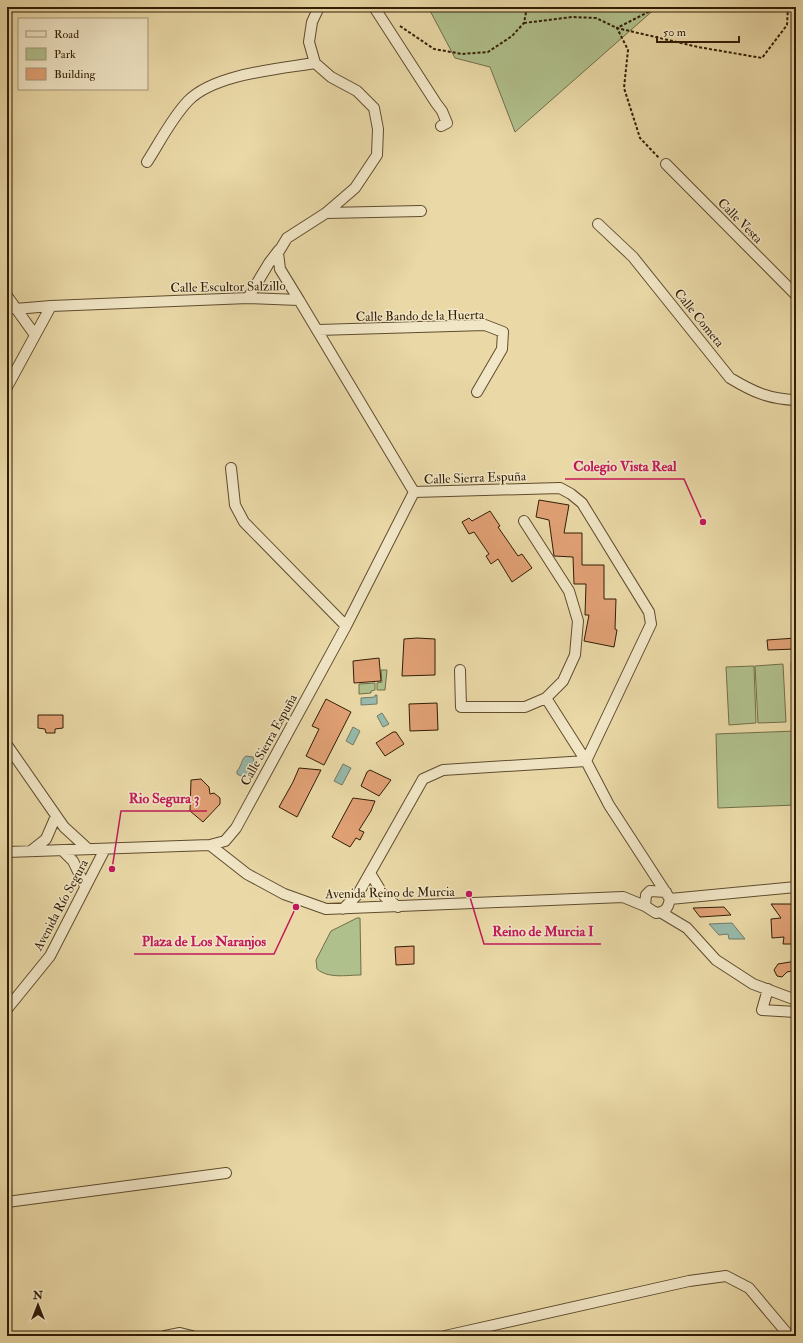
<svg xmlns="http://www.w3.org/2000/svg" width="803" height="1343" viewBox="0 0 803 1343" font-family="'IM FELL Double Pica',serif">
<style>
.green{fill:#b0c08c;stroke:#706e48}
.water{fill:#98baac;stroke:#6f7b69}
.building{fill:#e1a175;stroke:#311d05}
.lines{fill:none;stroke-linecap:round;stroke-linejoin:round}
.street-casing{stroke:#5f4c2e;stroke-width:12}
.path{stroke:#311d05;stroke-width:2;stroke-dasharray:3 2;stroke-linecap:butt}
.street{stroke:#f1e6c6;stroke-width:10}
.labels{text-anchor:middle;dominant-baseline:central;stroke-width:3;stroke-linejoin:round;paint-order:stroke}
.street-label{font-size:13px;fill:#311d05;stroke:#f1e6c6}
.leader{fill:none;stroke:#c2185b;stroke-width:1.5}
.callout-dot{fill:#c2185b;stroke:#f1e6c6;stroke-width:1.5}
.callout-label{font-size:14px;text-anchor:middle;font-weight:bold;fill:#c2185b;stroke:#f1e6c6;stroke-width:3;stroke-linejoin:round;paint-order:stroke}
</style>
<rect width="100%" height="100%" fill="#ead9a7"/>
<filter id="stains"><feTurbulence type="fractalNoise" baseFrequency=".005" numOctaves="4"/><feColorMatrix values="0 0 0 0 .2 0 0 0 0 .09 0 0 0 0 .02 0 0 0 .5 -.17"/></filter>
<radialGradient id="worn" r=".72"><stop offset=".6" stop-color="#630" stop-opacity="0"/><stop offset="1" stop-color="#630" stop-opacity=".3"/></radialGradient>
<path class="green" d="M428,7h229l-142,125 -25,-65 -35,-9z
M791,663h5v57h-3z
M783,664l3,58 -28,1 -3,-57z
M754,666l2,57 -27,2 -3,-58z
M381,670h6l-2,20h-8v-7l5,-1z
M375,683v7l-4,1v2l-12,1v-10z
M796,731v74l-78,3 -2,-74z
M357,918h3l1,57c-15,0 -32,4 -44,-6l-1,-9 15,-29z"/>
<path class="water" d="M375,695h2v9l-16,1v-7l14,-1z
M382,713l7,11 -6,3 -6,-11z
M353,727l7,4 -7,14 -7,-4z
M246,756l7,1 1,5 -9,16 -8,-4v-3c5,-5 4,-12 9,-15z
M343,764l8,4 -9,17 -8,-4z
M732,923l13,16h-16l-1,-5 -9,1 -10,-11z"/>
<path class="building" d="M539,500l30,5 -5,28h18v32h22v34h12l-1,30 2,1 -3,17 -30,-6 5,-26h-4l1,-31h-12l-1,-27 -19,-1 -5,-36 -13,-3z
M490,511l10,15 -2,1 20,29 4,-2 10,14 -20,14 -14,-23 -7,5 -5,-8 3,-2 -15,-22 -5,2 -7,-12 7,-4 3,3z
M417,638l18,1v36l-33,1 2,-37z
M796,638v11l-28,1 -1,-10z
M379,658l2,23 -27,2 -1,-22z
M326,699l25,13 -27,53 -18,-9 13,-27 -7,-3z
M437,703l1,27 -28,1 -1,-27z
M38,715h25v13l-8,1v4h-9l-1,-4 -7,-1z
M393,732h3l8,12 -19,12 -9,-13z
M299,768l22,2 -24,47 -18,-10 14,-25z
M370,770l21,10 -12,16 -18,-10 6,-14z
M201,779l8,8 1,7 4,-1 6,5v6l-17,18 -13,-11 1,-31z
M353,798l22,3 -4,10 -12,19 5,2 -4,8 -4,-2 -6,9 -18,-10z
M771,904h25v40h-13l1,-7 -12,1 -1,-19 10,-1z
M724,907l7,8 -31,2 -7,-9z
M414,946v18l-18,1 -1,-18z
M796,961v9l-9,2 -5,5 -5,-1 -3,-6 4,-6z"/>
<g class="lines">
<g class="street-casing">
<path id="street" d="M374,7l62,96 6,8 5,12 -6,3
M147,162c13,-20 24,-43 41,-61 26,-27 90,-32 127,-38
M666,164l130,131
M326,213l95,-2
M598,224l35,33 97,121c23,14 39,21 66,22
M7,296l28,39
M248,298l21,-35 10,-13
M299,300l-19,-31 -2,-16 9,-15 39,-25 29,-25 22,-33 1,-26 -4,-21 -17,-17 -26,-14 -16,-14 -6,-21 3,-20 7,-15
M15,309l36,-3
M318,330l167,-5 18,7 -1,17 -25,43
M7,387l44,-81 197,-8 51,2 115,192
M231,468l4,37 9,17 102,104
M524,521l45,70 9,30 -3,34 -12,26 -17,17
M460,670l1,37h64l21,-9 40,63
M7,745l57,82 24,22
M210,845l15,-4 11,-13 110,-202 68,-134 146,-4 11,6 11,9 67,109 2,12 -65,137
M62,850l11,11 12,25
M31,851l15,-12 10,-23
M7,852l203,-7 37,29 37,20 42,15 297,-12 22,9 11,7c10,-1 12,-5 14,-14l126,-12
M370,873l14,23 14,11
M645,906l1,-11 4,-4 16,1
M343,909l15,-15 65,-115 20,-9 143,-9 23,44 61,94
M662,913l25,15 29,32 37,24 43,16
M768,989l-6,21 34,2
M7,1009l43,-53 55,-107
M7,1202l219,-29
M165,1336l15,-3 12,3
M445,1336l244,-55 37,-5 23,12 37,44v4"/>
</g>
<path class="path" d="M658,7l-41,21 11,22 -4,38 16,50 19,20
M524,23l48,-6 24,1 21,10 81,19 64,11 25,-33 1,-18
M400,26l34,23 28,5 26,-2 24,-16 12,-13 3,-16"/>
<use href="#street" class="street"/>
</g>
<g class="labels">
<g class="street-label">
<text transform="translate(740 221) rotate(45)">Calle Vesta</text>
<text transform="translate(228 287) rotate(-1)">Calle Escultor Salzillo</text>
<text transform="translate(420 316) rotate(-1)">Calle Bando de la Huerta</text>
<text transform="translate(699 318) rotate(51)">Calle Cometa</text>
<text transform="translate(475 478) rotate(-2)">Calle Sierra Espuña</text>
<text transform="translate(269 740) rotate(-61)">Calle Sierra Espuña</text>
<text transform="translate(390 893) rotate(-1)">Avenida Reino de Murcia</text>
<text transform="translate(61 905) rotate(-62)">Avenida Río Segura</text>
</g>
</g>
<path class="leader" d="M703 522L684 479H565M112 869L121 811H207M469 894L484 944H601M296 907L274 954H134"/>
<g class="callout-dot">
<circle cx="703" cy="522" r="4"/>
<circle cx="112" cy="869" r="4"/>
<circle cx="469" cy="894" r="4"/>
<circle cx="296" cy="907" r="4"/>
</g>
<g class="callout-label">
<text x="625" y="471">Colegio Vista Real</text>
<text x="164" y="803">Rio Segura 3</text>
<text x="543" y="936">Reino de Murcia I</text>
<text x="204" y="946">Plaza de Los Naranjos</text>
</g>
<rect width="803" height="1343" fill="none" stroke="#ead9a7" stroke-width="24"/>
<rect x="8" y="8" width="787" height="1327" fill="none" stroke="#311d05" stroke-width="2"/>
<rect x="12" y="12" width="779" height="1319" fill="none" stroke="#311d05"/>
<rect x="18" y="18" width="130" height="72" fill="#f1e6c6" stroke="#a49679"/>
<rect x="26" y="31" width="20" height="6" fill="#f1e6c6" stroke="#a49679"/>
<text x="54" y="38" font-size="12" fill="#311d05">Road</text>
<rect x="26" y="48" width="20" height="12" fill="#b0c08c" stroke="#a49679"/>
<text x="54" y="58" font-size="12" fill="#311d05">Park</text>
<rect x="26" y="68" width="20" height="12" fill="#e1a175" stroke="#a49679"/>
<text x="54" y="78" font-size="12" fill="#311d05">Building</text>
<g transform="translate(38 1305)" stroke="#f1e6c6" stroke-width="3" paint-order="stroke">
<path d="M0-3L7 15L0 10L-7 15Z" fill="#311d05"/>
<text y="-6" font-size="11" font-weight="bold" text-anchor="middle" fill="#311d05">N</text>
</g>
<path d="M657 36v6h82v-6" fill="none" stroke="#311d05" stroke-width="2"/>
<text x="663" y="36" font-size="12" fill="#311d05" stroke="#f1e6c6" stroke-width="3" paint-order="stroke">50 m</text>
<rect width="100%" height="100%" filter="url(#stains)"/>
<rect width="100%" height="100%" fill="url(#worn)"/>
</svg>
